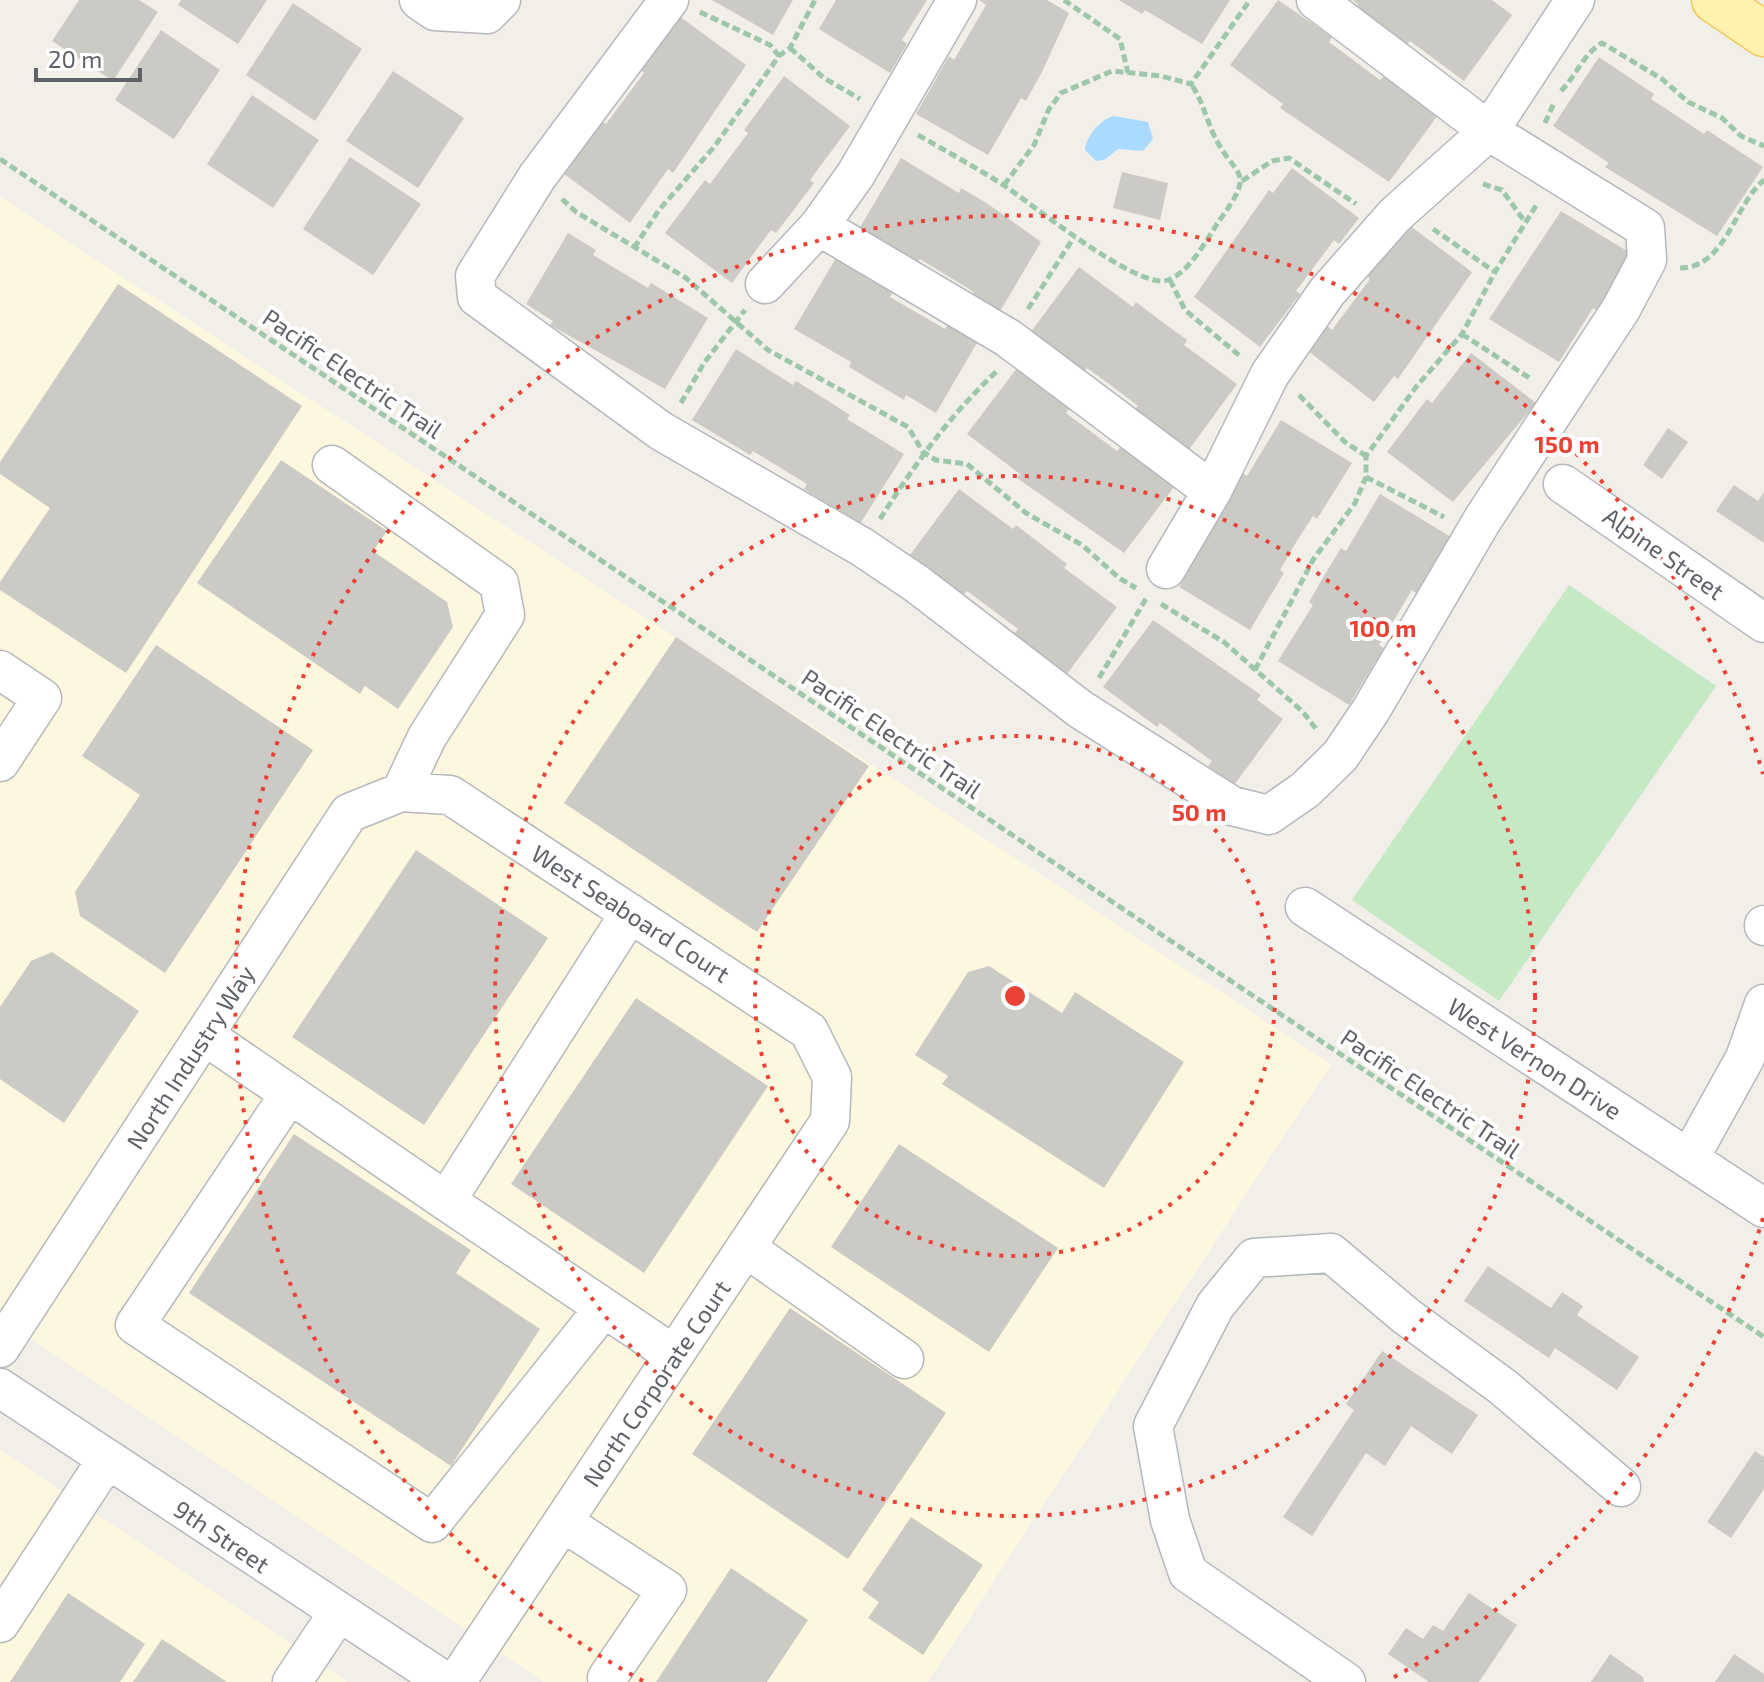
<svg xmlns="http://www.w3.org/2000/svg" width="1764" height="1682" viewBox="0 0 1764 1682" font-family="'Exo 2',sans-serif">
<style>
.commercial{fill:#fef7e0}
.green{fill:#c5e8c5}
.water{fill:#aadaff}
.building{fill:#cccac5}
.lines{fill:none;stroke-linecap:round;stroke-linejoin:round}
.minor-casing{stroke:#b5b8bc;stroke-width:41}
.major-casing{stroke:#f2c960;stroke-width:47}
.path{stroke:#9cc7a9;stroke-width:5;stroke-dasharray:8 4;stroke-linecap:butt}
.minor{stroke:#fff;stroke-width:38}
.major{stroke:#fff2af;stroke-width:44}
.ring{fill:none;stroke:#ea4335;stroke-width:4;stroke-dasharray:4 8}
.labels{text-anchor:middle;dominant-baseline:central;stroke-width:8;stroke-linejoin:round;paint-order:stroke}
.street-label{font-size:24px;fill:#5f6368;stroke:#fff}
.centre{fill:#ea4335;stroke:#fff;stroke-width:4}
.ring-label{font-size:24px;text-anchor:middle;font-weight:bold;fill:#ea4335;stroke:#fff;stroke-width:8;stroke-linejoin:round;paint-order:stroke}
</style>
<rect width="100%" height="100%" fill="#f1efe8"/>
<path class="commercial" d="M0,197l1331,867 -403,618h-384l-544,-363z
M0,1450l227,151 121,81h-348z"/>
<path class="green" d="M1569,585l147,101 -217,315 -147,-101z"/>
<path class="water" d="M1114,116l34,6 5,17 -10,12 -25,-2 -14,11 -8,1 -11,-11c1,-14 16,-31 29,-34z"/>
<path class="building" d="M79,0h60l19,12 -45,69 -61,-40z
M181,0h86l-29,44 -60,-39z
M712,0h81l-20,35z
M836,0h91l-25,40 5,4 -17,29 -71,-44z
M979,0h68l22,13 -27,59 -16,29 -5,-3 -33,57 -72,-41 33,-58 5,4 32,-55z
M1119,0h111l-28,44 -57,-34 -3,4z
M1278,0l54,37 -3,5 51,38 4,-4 54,39 -49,67 -109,-74 3,-4 -53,-39z
M1353,0h139l20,15 -48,66 -54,-40 -4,4 -51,-37 3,-4z
M293,3l69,46 -47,72 -69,-46z
M679,16l67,49 -73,108 -5,-4 -38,54 -67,-50 38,-52 5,3 38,-51 -4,-4z
M161,30l59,40 -46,69 -59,-39z
M1599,57l55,37 -3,5 53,35 3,-4 56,37 -46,69 -112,-69 4,-4 -56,-37z
M393,71l71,47 -46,70 -72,-47z
M784,76l66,50 -40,54 4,3 -18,24 -20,26 -5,-3 -39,53 -67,-50 40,-53 5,4 38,-51 -4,-3z
M252,95l67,45 -46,68 -66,-44z
M350,157l71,47 -48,71 -70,-46z
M901,158l58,35 2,-5 27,16 53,38 -42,71 -28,-17 3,-4 -28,-17 -26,-16 -4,5 -57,-35z
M1292,168l67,50 -20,26 -5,-4 -38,51 4,3 -40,53 -66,-50 75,-107 4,3z
M1122,172l46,11 -8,37 -47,-12z
M1561,211l71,43 -34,57 -5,-3 -34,54 -70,-43z
M1405,222l67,50 -74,107 -4,-3 -20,26 -66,-51 19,-25 5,4 38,-51 -5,-4z
M568,233l28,17 -3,5 55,33 3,-5 57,35 -43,71 -115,-64 3,-4 -27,-17z
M836,258l57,33 -3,6 55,32 3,-5 30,17 -42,72 -30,-18 -2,5 -55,-33 2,-5 -57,-33z
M1079,267l54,40 3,-5 25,19 26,19 -3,5 53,39 -49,67 -54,-40 4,-5 -26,-20 -25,-18 -4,5 -53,-40z
M118,284l184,122 -176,267 -126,-83v-8l50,-74 -50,-34v-12z
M736,349l57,36 3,-4 26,16 28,18 -3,4 57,35 -44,70 -56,-35 3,-5 -54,-33 -3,4 -58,-35z
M1471,353l65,50 -83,99 -66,-50 40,-53 5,4z
M1017,368l53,40 -4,5 51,38 4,-4 53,40 -50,66 -107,-75 3,-4 -53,-40z
M1281,420l71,43 -35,56 -4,-3 -18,28 -15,26 4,3 -34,57 -71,-43 63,-114 5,3z
M1668,428l20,14 -26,37 -19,-14z
M281,460l106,71 -14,20 74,51 6,25 -55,82 -33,-23 -5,8 -163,-111z
M1734,485l24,16 6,-9v51l-48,-32z
M959,489l54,40 3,-4 51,39 -3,4 53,39 -50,67 -53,-40 4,-5 -51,-38 -4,4 -53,-40z
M1380,494l71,43 -34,57 -5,-4 -33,55 5,3 -35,57 -71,-44 35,-56 -4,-3 15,-26 17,-28 5,3z
M1153,620l108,75 -4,5 26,19 -49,66 -26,-19 4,-5 -52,-38 -3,4 -54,-40z
M676,637l193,129 -112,166 -193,-129z
M156,645l157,105 -148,223 -85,-57 -5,-24 65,-97 -58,-39z
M416,850l132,88 -124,187 -132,-88z
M52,952l87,59 -75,112 -64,-44v-72l31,-46z
M989,966l73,47 13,-21 109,70 -80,126 -162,-104 6,-8 -33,-21 53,-83z
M636,998l132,88 -124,187 -133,-89z
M294,1134l177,116 -15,23 84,56 -89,137 -262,-173z
M899,1144l159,104 -69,104 -158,-105z
M1488,1266l63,42 11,-16 21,14 -6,9 62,42 -22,33 -62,-42 -6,10 -85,-57z
M790,1308l156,105 -98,146 -156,-105z
M1382,1351l96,64 -26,39 -41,-28 -26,40 -19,-13 -54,83 -29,-19 71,-107 -8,-6z
M1755,1451l9,6v32l-33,49 -24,-16z
M911,1517l72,48 -60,90 -55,-37 11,-16 -17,-12z
M731,1568l77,52 -41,62h-111z
M68,1593l77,51 -25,38h-110z
M1469,1593l48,32 -38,57h-50l-41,-28 18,-26 17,11 10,-14 10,6z
M162,1639l65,43h-94z
M1610,1654l33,23 1,5h-53z
M1734,1654l30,20v8h-49z"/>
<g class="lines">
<g class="minor-casing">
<path id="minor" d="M419,0l16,11 52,3 14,-14
M669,0l-132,177 -62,99 2,21 184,134 201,116 55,37 163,125 152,97 37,9 36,-25 35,-34 31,-46 112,-191 138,-210 26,-49 -2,-32 -156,-97 -173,-131
M819,226l189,112 204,153
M765,284l54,-58 37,-52 101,-174
M332,465l167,118 6,32 -78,122 -26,55
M1563,484l201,139
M1166,569l46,-78 58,-117 57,-82 68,-77 94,-84 86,-131
M0,670l42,28 -42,64
M1305,907l459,301
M1764,925v1
M204,1035l242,166 184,-288
M289,1095l-154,230 297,198 172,-215
M1689,1159l56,-101 19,-54
M446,1201l228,154
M746,1248l158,111
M0,1348l349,-535 52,-21 49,3 359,236 23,46 -2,44 -374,561
M0,1388l446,294
M563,1522l104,68 -60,88
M0,1623l107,-164
M292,1682l46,-69
M1346,1682l-158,-109 -18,-53 -17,-94 62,-120 39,-48 77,-5 75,63 97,71 118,100"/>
</g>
<g class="major-casing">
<path id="major" d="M1714,0l50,34"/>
</g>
<path class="path" d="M1064,0l56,39 8,34
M700,12l70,33 9,11
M790,48l34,30 36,21
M1561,91c15,-15 23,-38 41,-48l60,36 26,23 34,16 19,18 23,10
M1545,123l9,-20
M918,135c28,16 57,32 84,49 29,19 136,107 166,96 22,-8 39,-41 51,-59 40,-55 15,-41 -6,-88 -8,-18 -11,-33 -22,-49
M0,159l1764,1178
M1242,181l30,-20 17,-3 67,46
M1483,184l19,6 23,32
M1004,185l30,-40 15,-36 12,-16 51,-22 49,5 30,8 59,-84
M562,199l14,13 110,66 82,72 140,77 15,25 13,8 31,4 59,49 56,32 37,33 17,10
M1433,229l62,43
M634,248l25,-38 55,-63 65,-91 11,-8 25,-48
M1680,268c46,0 55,-65 84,-88
M1170,280l15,30 55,46
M1028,309l46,-72
M1462,334l69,45
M1299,395l46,47 21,14
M681,403l23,-40 41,-53
M1366,477l78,40
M880,519c35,-55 69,-103 117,-148
M1161,604l63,38 78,69 15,19
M1255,670l58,-110 42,-57 11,-26v-21l50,-69 46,-53 33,-62 42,-68
M1099,678l48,-81"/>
<use href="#minor" class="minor"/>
<use href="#major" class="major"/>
</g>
<g class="ring">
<circle cx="1015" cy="996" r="260"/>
<circle cx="1015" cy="996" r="520"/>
<path d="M1763 1218A780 780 0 0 1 1387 1681M643 1681A780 780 0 1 1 1763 774"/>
</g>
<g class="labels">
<g class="street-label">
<text transform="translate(353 373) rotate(34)">Pacific Electric Trail</text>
<text transform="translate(1664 553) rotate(35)">Alpine Street</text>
<text transform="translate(892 733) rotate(34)">Pacific Electric Trail</text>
<text transform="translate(631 913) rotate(33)">West Seaboard Court</text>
<text transform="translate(190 1057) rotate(-57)">North Industry Way</text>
<text transform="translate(1535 1058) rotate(33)">West Vernon Drive</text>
<text transform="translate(1431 1093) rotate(34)">Pacific Electric Trail</text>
<text transform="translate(656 1383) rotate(-56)">North Corporate Court</text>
<text transform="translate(222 1536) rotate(34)">9th Street</text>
</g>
</g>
<circle cx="1015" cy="996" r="12" class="centre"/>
<g class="ring-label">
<text x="1567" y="453">150 m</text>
<text x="1383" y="637">100 m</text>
<text x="1199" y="821">50 m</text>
</g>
<path d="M36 68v12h104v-12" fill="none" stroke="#5f6368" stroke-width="4"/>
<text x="48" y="68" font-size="24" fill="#5f6368" stroke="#ffffff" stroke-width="6" paint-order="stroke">20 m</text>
</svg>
